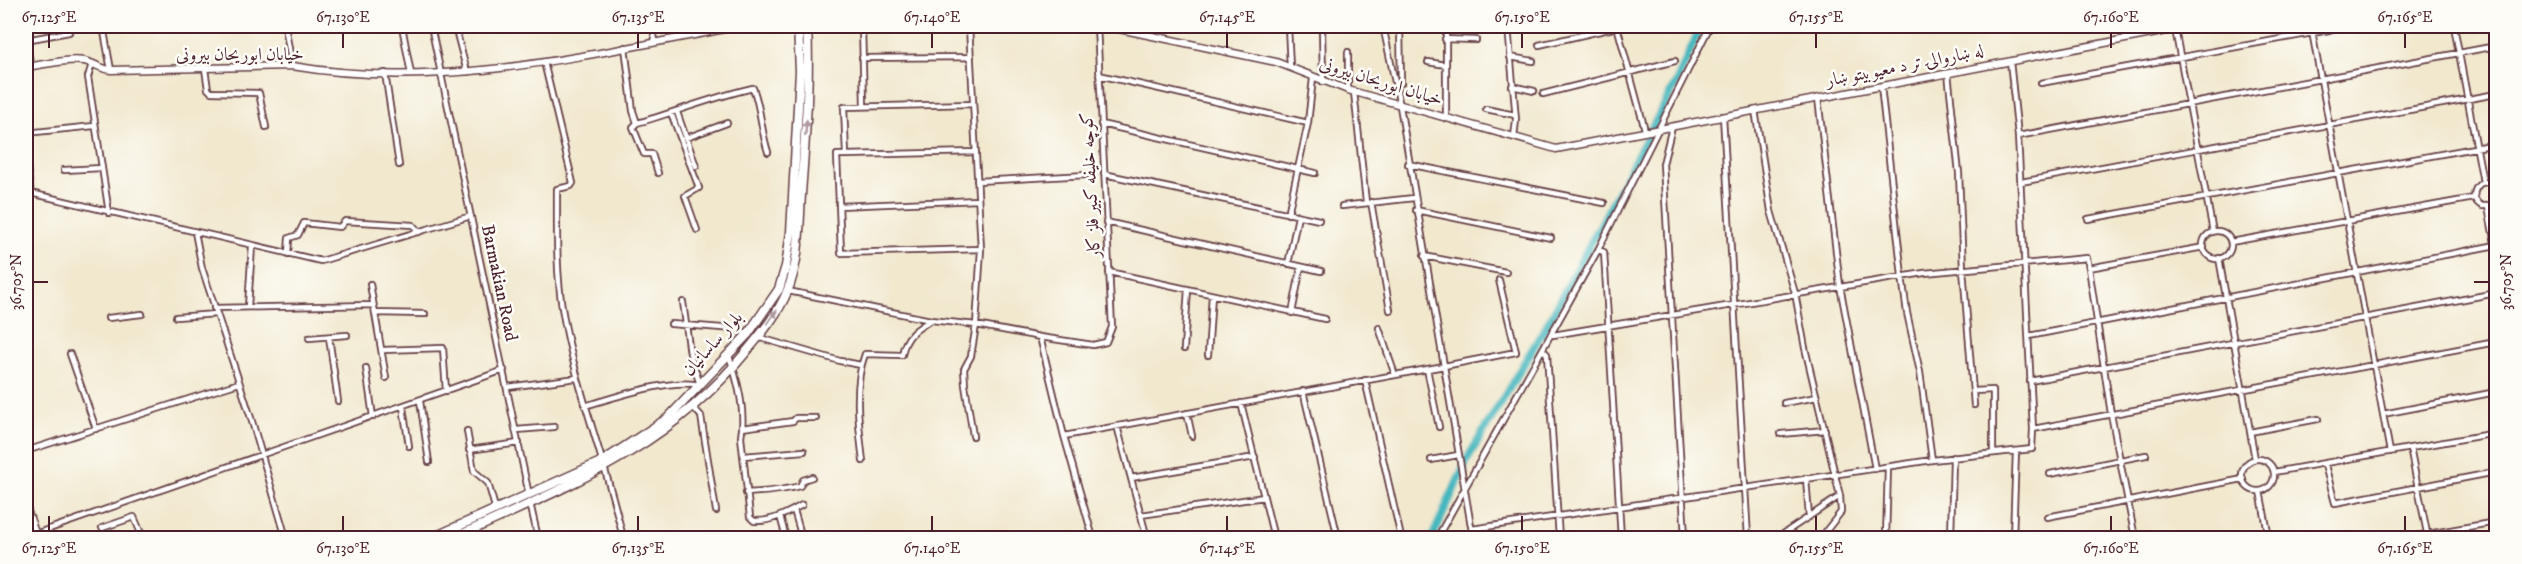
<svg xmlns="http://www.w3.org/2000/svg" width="2522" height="564" viewBox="0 0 2522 564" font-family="'IM FELL DW Pica',Amiri,serif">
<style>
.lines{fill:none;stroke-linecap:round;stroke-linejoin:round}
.river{stroke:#47b7bf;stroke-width:8}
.street-casing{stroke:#633d43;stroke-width:8}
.secondary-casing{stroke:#633d43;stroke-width:9}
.highway-casing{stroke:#633d43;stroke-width:11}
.street{stroke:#fff;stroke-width:4.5}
.secondary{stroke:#fff;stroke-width:6}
.highway{stroke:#fff;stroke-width:8}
.oneway{fill:#ae9aa0}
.ticks{fill:none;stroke:#4a1f2b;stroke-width:2}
.labels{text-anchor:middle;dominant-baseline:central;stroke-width:5;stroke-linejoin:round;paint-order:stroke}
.street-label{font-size:18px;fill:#4a1f2b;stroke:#fdfcf7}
.neatline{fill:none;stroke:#4a1f2b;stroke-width:2}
.ticks-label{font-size:15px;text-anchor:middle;fill:#4a1f2b}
</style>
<rect width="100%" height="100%" fill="#fdfcf7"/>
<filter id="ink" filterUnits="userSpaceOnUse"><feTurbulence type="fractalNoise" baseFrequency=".0167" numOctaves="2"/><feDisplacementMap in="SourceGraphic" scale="12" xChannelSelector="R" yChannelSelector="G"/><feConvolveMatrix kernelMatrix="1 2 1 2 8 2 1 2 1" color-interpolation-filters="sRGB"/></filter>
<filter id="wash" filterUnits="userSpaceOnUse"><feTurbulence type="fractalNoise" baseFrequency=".008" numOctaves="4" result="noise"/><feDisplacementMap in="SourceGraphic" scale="24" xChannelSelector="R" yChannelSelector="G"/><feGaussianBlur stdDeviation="1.35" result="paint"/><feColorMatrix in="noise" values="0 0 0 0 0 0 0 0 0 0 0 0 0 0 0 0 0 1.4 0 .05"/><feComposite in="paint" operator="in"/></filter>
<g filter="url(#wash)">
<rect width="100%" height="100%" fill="#f1e8ce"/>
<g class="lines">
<path class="river" d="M1432,538l37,-82 83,-140 123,-231 26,-59"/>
</g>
</g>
<g filter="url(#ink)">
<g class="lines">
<g class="street-casing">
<path id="street" d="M103,26l8,44
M285,26l7,40
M402,26l9,48
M431,26l98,469
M455,26l12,46
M653,26l2,16
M862,26l2,80
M969,26l12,223 -5,76 -5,31 -7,13 1,16 8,51
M1288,26l2,41
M1322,26l1,56
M1446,26v92
M1508,26l8,94 -2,17
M1617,26l28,104
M2311,26l79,426
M2454,26l29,156
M2175,29l38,203
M1445,39l31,1
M26,40l43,-8
M26,42l5,25
M1539,45l83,-19
M625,47l8,64 4,12 -4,4 11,27h8l6,19
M1510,57l23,4
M862,58l109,-1
M2010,61l8,75 15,293
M544,62l29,121 -2,3 -14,3c0,40 -1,80 5,119 13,79 44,153 61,230
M1428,62l18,3
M92,64l-4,13 21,136
M205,69l3,20 3,3 48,1 7,34
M385,73l14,92
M1948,73l11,100 4,96 11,136
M1099,75l209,48
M2041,83l310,-57
M1396,84l5,-1 -1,-57
M1512,86l22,5
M1881,86l21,190 5,37 13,59 12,88
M1348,90v-38
M1354,92l12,110
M1543,94l132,-33
M1818,98l22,188 35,183
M973,104l-129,3 2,48h-9l4,98 140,-4
M1486,109l29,6
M1755,110l16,101 24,82 10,55 35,148 1,16 -15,19v7
M677,112l19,54
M671,113l28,75 -14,8 12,34
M1723,116l25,422
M637,123c39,-11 76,-26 116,-35 8,20 8,43 15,64
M1101,124l214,49
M1672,127l-9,37 22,374
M26,133l68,-7
M2018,136l478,-90
M686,138l41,-15
M846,155l130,-3
M26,161l5,32
M1408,164l196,39
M64,170l38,-2
M1104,174l215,46
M977,181l110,-6
M2021,182l475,-88
M2496,187l-7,-5 -8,1c-9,7 -9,18 1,23h9l5,-4
M26,192l295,69 150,-45
M1371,202l19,108
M839,206l139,-6
M1342,206l72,-8
M2488,207l8,42
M1416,210l135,28
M1288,214l20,-91 5,-45
M2088,219l408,-75
M1106,222l215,49
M2203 245a14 14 0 1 1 28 0a14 14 0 1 1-28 0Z
M195,232l7,36 49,150 35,120
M2231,242l243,-44
M1598,250l6,2 17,286
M288,254l1,-16 9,-3 6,-12 36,4 5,-6 68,4 6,7
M1424,256l82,16
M2219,258l36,201
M1288,264l10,-48
M2089,268l22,146 24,124
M1109,272l216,47
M370,284l16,94
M788,291l143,29 45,5 64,12 24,99 29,102
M683,302l7,52 10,31
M248,307l4,-61
M214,308l159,-3
M375,313l50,1
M1292,313l9,-46
M176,317l40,-3
M108,318l34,-4
M671,324l64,5 14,5
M1379,328l16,47
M1553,335l371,-62 163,-15 2,10 115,-21
M2029,336l467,-91
M329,337l9,64
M757,337l83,24 21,4
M1040,337l53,8 13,-3 6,-15 -15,-301
M309,338l38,-3
M1184,349l4,-60
M383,350l60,-2 3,43
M1544,351l3,3 12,184
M70,354l26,75
M1208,355l4,-60
M729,356c9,25 17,54 12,81l9,80 4,4c17,1 34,-8 48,-16
M366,368l7,49
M1427,369l12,58
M1365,380l35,153 -1,5
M2030,381l466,-88
M508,387l69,-9
M1303,391l35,147
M1974,391l19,-1v63
M420,401l9,61
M1241,403l33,135
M1784,403l33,-6
M585,406c30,-9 86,-28 115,-21
M403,407l6,39
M694,408l7,8 15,95
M1187,413l5,23
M2383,414l113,-22
M1117,426l30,112
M742,428l51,-7 3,-3h20
M516,430l38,-3
M467,431l7,40 14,12 8,28
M2250,432l68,-13
M1781,434l44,-4
M1064,436l380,-70 -44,-260 -17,-80
M2410,448l18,90
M469,450l50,-7
M26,451l213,-68
M743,456l61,-5
M2242 475a16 16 0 1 1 32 0a16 16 0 1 1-32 0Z
M1431,460l27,-5
M863,461c-4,-33 -10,-75 2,-107l37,1c3,-19 14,-26 29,-35
M2325,465l10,38 161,-31
M2274,472l222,-39
M2050,474l96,-19
M1131,478l124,-21
M1806,478l3,39
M2260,491l9,47
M746,493c20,-1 35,-2 54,-7l3,-6 9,-3
M530,503l8,35
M794,510l8,28
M1141,515l123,-18
M780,516l6,22
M2047,517l196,-38
M102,528l32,-11 9,21
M1472,529l460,-69 100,-11 1,-20 463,-87
M35,534l469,-164
M1250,538l24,-3
M1437,538l161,-288 112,-224
M1473,538l-29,-172 72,-14 -17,-72
M1777,538l63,-42
M1886,538l2,-71
M1951,538l2,-81
M2013,538l3,-87
M2140,538l19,-3
M2405,538l91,-16"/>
</g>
<g class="secondary-casing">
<path id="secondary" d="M1105,26l171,36 72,28 208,59 637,-123
M26,67c17,-2 41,-9 58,-6 10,2 17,8 27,9l181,-4c150,26 302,-13 449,-40
M26,507l11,31"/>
</g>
<g class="highway-casing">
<path id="highway" d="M432,538l171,-77 65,-43 80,-84 31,-45 7,-23 5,-34 9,-161 -2,-45
M454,538c111,-51 212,-88 292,-186 15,-18 32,-38 41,-60 13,-31 12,-66 14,-98 4,-57 9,-112 6,-168"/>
</g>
<use href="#street" class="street"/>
<use href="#secondary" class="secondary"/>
<use href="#highway" class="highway"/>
</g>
<defs><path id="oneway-solid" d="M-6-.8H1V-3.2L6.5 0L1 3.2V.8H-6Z" transform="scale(1.5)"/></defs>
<g class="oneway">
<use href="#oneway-solid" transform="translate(806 128) rotate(-85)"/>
<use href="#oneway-solid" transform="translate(772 317) rotate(-55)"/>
</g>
</g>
<path class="ticks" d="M49,33v15M343,33v15M638,33v15M932,33v15M1227,33v15M1522,33v15M1816,33v15M2111,33v15M2405,33v15M33,282h15M2474,282h15M49,516v15M343,516v15M638,516v15M932,516v15M1227,516v15M1522,516v15M1816,516v15M2111,516v15M2405,516v15"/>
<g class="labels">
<g class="street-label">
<text x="240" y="55">خیابان ابوریحان بیرونی</text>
<text transform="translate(1905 66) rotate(-11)">له ښاروالۍ تر د معیوبیتو ښار</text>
<text transform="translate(1381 82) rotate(17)">خیابان ابوریحان بیرونی</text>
<text transform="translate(1091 185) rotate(-93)">کوچه خلیفه کبیر فلز کار</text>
<text transform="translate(499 283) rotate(78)">Barmakian Road</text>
<text transform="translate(713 344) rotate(-48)">بلوار ساسانیان</text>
</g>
</g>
<rect width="2522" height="564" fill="none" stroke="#fdfcf7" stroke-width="66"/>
<rect x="33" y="33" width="2456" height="498" class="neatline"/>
<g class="ticks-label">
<text x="49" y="22">67.125°E</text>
<text x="343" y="22">67.130°E</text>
<text x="638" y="22">67.135°E</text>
<text x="932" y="22">67.140°E</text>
<text x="1227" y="22">67.145°E</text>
<text x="1522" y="22">67.150°E</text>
<text x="1816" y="22">67.155°E</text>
<text x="2111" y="22">67.160°E</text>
<text x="2405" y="22">67.165°E</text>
<text transform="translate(16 282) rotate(-90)" y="5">36.705°N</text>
<text transform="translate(2506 282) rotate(-90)" y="5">36.705°N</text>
<text x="49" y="553">67.125°E</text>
<text x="343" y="553">67.130°E</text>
<text x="638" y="553">67.135°E</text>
<text x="932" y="553">67.140°E</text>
<text x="1227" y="553">67.145°E</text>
<text x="1522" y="553">67.150°E</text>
<text x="1816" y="553">67.155°E</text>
<text x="2111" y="553">67.160°E</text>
<text x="2405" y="553">67.165°E</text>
</g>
</svg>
